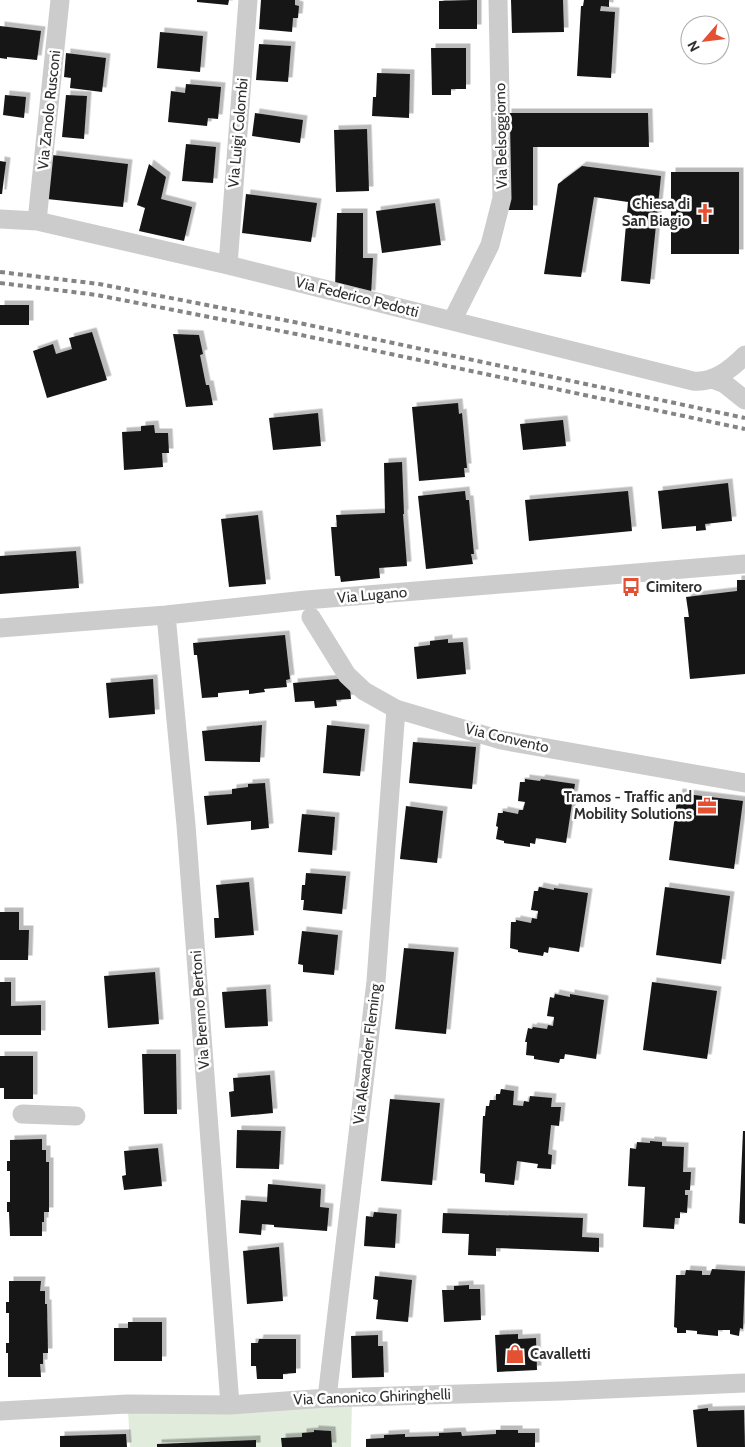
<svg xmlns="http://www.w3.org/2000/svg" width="745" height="1447" viewBox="0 0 745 1447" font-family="Cabin,sans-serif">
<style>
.green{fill:#e1ecdd}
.building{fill:#161616;filter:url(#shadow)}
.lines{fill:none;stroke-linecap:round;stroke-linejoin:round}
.street{stroke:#ccc;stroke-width:19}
.rail{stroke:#848484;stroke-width:4;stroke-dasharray:5 4;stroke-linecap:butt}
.labels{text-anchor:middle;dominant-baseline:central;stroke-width:5;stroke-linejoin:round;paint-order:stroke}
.street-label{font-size:15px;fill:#2f2f2f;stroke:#fff}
.poi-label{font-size:15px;font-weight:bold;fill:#2f2f2f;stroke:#fff;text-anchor:end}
</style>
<defs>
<filter id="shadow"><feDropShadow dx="4.5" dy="-4.5" stdDeviation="0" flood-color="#0004"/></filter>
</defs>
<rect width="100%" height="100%" fill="#fff"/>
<path class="green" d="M352,1401l-1,46h-221l-2,-37z"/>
<path class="building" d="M197,0h32l-1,5 -31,-3z
M261,0h34v5l4,1 -1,12h-5l-1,14 -33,-3z
M471,0h6v29h-38v-28z
M511,0h52l1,32 -52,1z
M584,0h25v7l-8,-1 -1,5 15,1 -4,66 -34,-2 4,-70h2z
M0,26l41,5 -4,29 -30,-3v2l-7,-1z
M160,32l43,4 -3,36 -43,-4z
M259,44l32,2 -3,36 -32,-2z
M431,48h35v41h-15v6h-19z
M66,53l40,5 -4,34 -32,-4 1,-10 -7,-1z
M377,73l33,1 -1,44 -37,-2 1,-19h3z
M186,84l35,3 -3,32 -10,-1 -1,8 -39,-4 3,-31 14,2z
M5,95l21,2 -2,21 -21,-3z
M66,95l21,1 -3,43 -22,-2z
M255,113l48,7 -3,23 -48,-7z
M507,113h141l1,34h-116v63h-26z
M367,129l2,62 -33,1 -2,-62z
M186,144l30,3 -3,36 -31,-2z
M52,155l76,9 -5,43 -76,-8z
M0,161l6,1 -4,32h-2z
M149,164l17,13 -5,22 31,8 -8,34 -45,-10 6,-23 -8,-3z
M582,166l79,10 -11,108 -29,-3 7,-79 -34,-5 -13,80 -37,-3 14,-90z
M671,172h68v82h-68z
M246,194l71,9 -6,39 -69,-9z
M435,203l6,42 -59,8 -6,-42z
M337,213h26v45h10l-2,37 -36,-6z
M0,305h29v20h-29z
M92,332l15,48 -60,18 -14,-47 20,-7 3,10 16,-5 -3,-11z
M173,334l26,1 4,19 -3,1 6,30h3l4,20 -27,2z
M458,403l1,11 3,-1 5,55h-3l1,9 -46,4 -7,-74z
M318,413l3,33 -48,4 -4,-32z
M563,420l3,26 -43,4 -3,-26z
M154,425l1,8h13l1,20h-7l1,14 -39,3 -2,-38 19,-1v-5z
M402,462l2,52h-1l4,52 -28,2 1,10 -39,4 -1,-6h-5l-4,-49h6l-1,-12 49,-2 -1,-50z
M728,483l4,38 -27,3 1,6 -10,1v-5l-34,3 -4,-38z
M465,491l1,9h3l5,54h-3l2,10 -47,5 -8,-73z
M628,491l4,40 -103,10 -4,-41z
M258,515l8,69 -37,3 -8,-68z
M76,551l3,37 -79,6v-38z
M737,580h8v94l-55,5 -6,-62h5l-3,-20 51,-6z
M285,635l5,44 -4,1 1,7 -23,2 1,3 -16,2v-4l-31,3v4l-16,1 -5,-43h-3l-1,-12z
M448,639v4l15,-1 3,32 -49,5 -3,-32 16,-2v-4z
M349,678l2,21 -15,1 1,6 -22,2 -1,-7 -19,1 -2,-19z
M153,679l2,35 -46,4 -3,-35z
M262,725l-2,37 -55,-1 -3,-30z
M327,725l38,4 -5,47 -37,-3z
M413,742l63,5 -4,42 -63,-6z
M525,779l15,2 1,-2 34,5 -9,59 -30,-5 -1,6 -5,-1v4l-26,-4v-2l-8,-2 2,-12 -2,-1 2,-13h5v-2l15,3 1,-4h4l2,-8 -7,-1 2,-19h5z
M265,783l4,45 -18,2v-9l-44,4 -3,-29 28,-2v-5l16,-2v-3z
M678,793l65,8 -9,68 -65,-9z
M406,806l37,5 -6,52 -37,-4z
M302,814l33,3 -3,38 -34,-3z
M306,873l40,3 -4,38 -39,-4 1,-10h-3l1,-15h3z
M249,882l5,53 -39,3 -1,-20h5l-3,-33z
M539,887l15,3v-2l34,5 -9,59 -30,-5 -1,6 -4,-1 -1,4 -25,-4v-2l-8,-2 1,-26h5v-2l15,3 1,-5 5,1 1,-8 -7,-1 3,-19h4z
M665,887l65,9 -9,68 -65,-9z
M0,912h19v18h10l-1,30h-28z
M302,931l36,4 -4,40 -31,-3v-7l-5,-1z
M404,948l50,4 -8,82 -51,-5z
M155,972l4,52 -51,4 -4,-52z
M0,982h11v24l30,-1v30h-41z
M652,982l65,9 -10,68 -64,-9z
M266,989l2,37 -43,2 -3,-36z
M555,994l15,3v-3l34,6 -8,59 -31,-5 -1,5h-4l-1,4 -25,-4v-3l-8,-1 1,-13h-2l3,-14 4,1 1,-2 14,2 1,-4 5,1 1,-9 -7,-1 3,-19 4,1z
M142,1054h34l1,60h-33z
M0,1056h33v43h-29v-11h-4z
M270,1075l3,38 -42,4 -2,-25 5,-1 -1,-13z
M501,1089l13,2 -1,14 10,1 1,-5 5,1 1,-6 22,2 -1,9h10l-2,19 -8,-1 -3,29 4,1 -1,14 -14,-1 1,-4 -21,-3 -3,24 -29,-3v-8l-5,-1 3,-57h2l1,-10h3l1,-6h6v-6h4z
M390,1099l50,4 -8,82 -51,-4z
M237,1130l44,1 -2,38 -43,-1z
M743,1131h2v93l-6,-1z
M42,1139v11h4v12h3v50h-5v10h-2v14h-32l-1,-24h-2v-10h3v-31h-3v-10h3v-21z
M650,1141l12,1v4l22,1 -1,25h8l-1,18h-5v5h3l-1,18 -7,-1v6h-5l-1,11 -31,-2 2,-40 -17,-1 2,-38 6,1 1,-7 13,1z
M158,1148l4,38 -38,4 -2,-14 4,-1 -2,-24z
M268,1184l53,5 -1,18 9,1 -2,23 -53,-4v-2l-12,-1 -1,11 -22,-2 2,-33 26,2z
M374,1212l23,2 -2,34 -31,-2 2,-30 7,1z
M443,1213l140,5 -1,19 17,1v14l-103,-4v8l-28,-1 1,-21 -27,-1z
M279,1247l4,54 -36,3 -4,-53z
M712,1269l33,2 -2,58 -3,-1 -1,8 -9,-2v-4h-12v6l-21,-2v-3l-11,-1v3h-9v-5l-3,-1 2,-52h9l1,-5 16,1v4h8z
M375,1276l37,4 -4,42 -32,-3 2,-19 -5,-1z
M9,1281h32l-1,10h5v13h2l1,49h-5v11h-3l1,13h-33v-24h-2v-10h3v-30h-3v-11h3z
M469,1285v4h11l1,31 -37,2 -2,-32h12v-4z
M128,1322h34v39h-48v-33h14z
M518,1334v5l18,-1 1,32 -40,2 -2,-37z
M378,1335v11h5l1,31 -32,1 -1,-42z
M259,1339h37v34l-13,1v5h-26l-1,-13h-5v-23h7z
M708,1408v3l36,-1 1,37h-48l-4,-37z
M314,1430l17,1 1,16h-50l-1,-9 21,-1v-4l12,-1z
M496,1430h22v3h17v14h-169v-8l18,-1v-3l21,-1v3l34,-1v-3l22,-1 1,4 34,-2z
M126,1434l1,13h-67v-11z
M256,1440v7h-99v-3z"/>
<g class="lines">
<path class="street" d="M0,219l37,2 191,44 465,116c21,2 38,-12 52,-26
M37,221l23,-221
M228,265l20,-265
M452,321l38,-76 12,-47 -4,-198
M712,379l13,5 20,16
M166,615l20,210 44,580
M311,617l36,58 17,16 32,18 105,31 244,43
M0,628l166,-13 140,-15 439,-36
M22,1114l54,2
M327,1398l49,-417 20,-272
M0,1411l127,-7 103,1 97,-7 235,-7 183,-8"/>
<path class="rail" d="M0,272l99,12 205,40 441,94
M0,283l97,12 204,40 444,94"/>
</g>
<defs>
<g id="church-bare" transform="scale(1.5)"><path d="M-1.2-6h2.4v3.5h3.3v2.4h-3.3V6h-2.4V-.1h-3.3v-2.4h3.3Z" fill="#e45033" stroke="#fff" stroke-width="2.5" paint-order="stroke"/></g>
<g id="bus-bare" transform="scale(1.5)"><path d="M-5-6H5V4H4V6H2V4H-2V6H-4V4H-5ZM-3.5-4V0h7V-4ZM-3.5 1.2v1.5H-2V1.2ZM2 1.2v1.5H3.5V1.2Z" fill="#e45033" stroke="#fff" stroke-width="2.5" paint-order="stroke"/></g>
<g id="office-bare" transform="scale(1.5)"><path d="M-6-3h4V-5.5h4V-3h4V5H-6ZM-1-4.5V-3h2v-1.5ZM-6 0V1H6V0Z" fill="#e45033" stroke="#fff" stroke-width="2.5" paint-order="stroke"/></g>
<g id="shop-bare" transform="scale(1.5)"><path d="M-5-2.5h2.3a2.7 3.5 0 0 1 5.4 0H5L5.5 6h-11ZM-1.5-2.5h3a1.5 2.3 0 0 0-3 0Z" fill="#e45033" stroke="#fff" stroke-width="2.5" paint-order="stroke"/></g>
</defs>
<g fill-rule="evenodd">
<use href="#church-bare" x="705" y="213"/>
<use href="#bus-bare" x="631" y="587"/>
<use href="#office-bare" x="707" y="806"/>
<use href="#shop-bare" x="515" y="1354"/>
</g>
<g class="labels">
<g class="street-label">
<text transform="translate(49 110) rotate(-84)">Via Zanolo Rusconi</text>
<text transform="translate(238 133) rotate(-85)">Via Luigi Colombi</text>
<text transform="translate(501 136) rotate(-91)">Via Belsoggiorno</text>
<text transform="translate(357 297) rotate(14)">Via Federico Pedotti</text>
<text transform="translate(372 595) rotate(-5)">Via Lugano</text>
<text transform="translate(507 738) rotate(13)">Via Convento</text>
<text transform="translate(200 1010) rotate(-94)">Via Brenno Bertoni</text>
<text transform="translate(367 1054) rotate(-83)">Via Alexander Fleming</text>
<text transform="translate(372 1397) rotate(-2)">Via Canonico Ghiringhelli</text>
</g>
<g class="poi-label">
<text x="690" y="204">Chiesa di<tspan x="690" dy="17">San Biagio</tspan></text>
<text x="646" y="587" text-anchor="start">Cimitero</text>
<text x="692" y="797">Tramos - Traffic and<tspan x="692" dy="17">Mobility Solutions</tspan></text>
<text x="530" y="1354" text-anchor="start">Cavalletti</text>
</g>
</g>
<g transform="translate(705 40) rotate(242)"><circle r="24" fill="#ffffff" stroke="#acacac"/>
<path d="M0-4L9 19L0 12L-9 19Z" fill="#e45033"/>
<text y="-8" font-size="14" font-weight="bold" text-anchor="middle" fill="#2f2f2f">N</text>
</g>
</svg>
